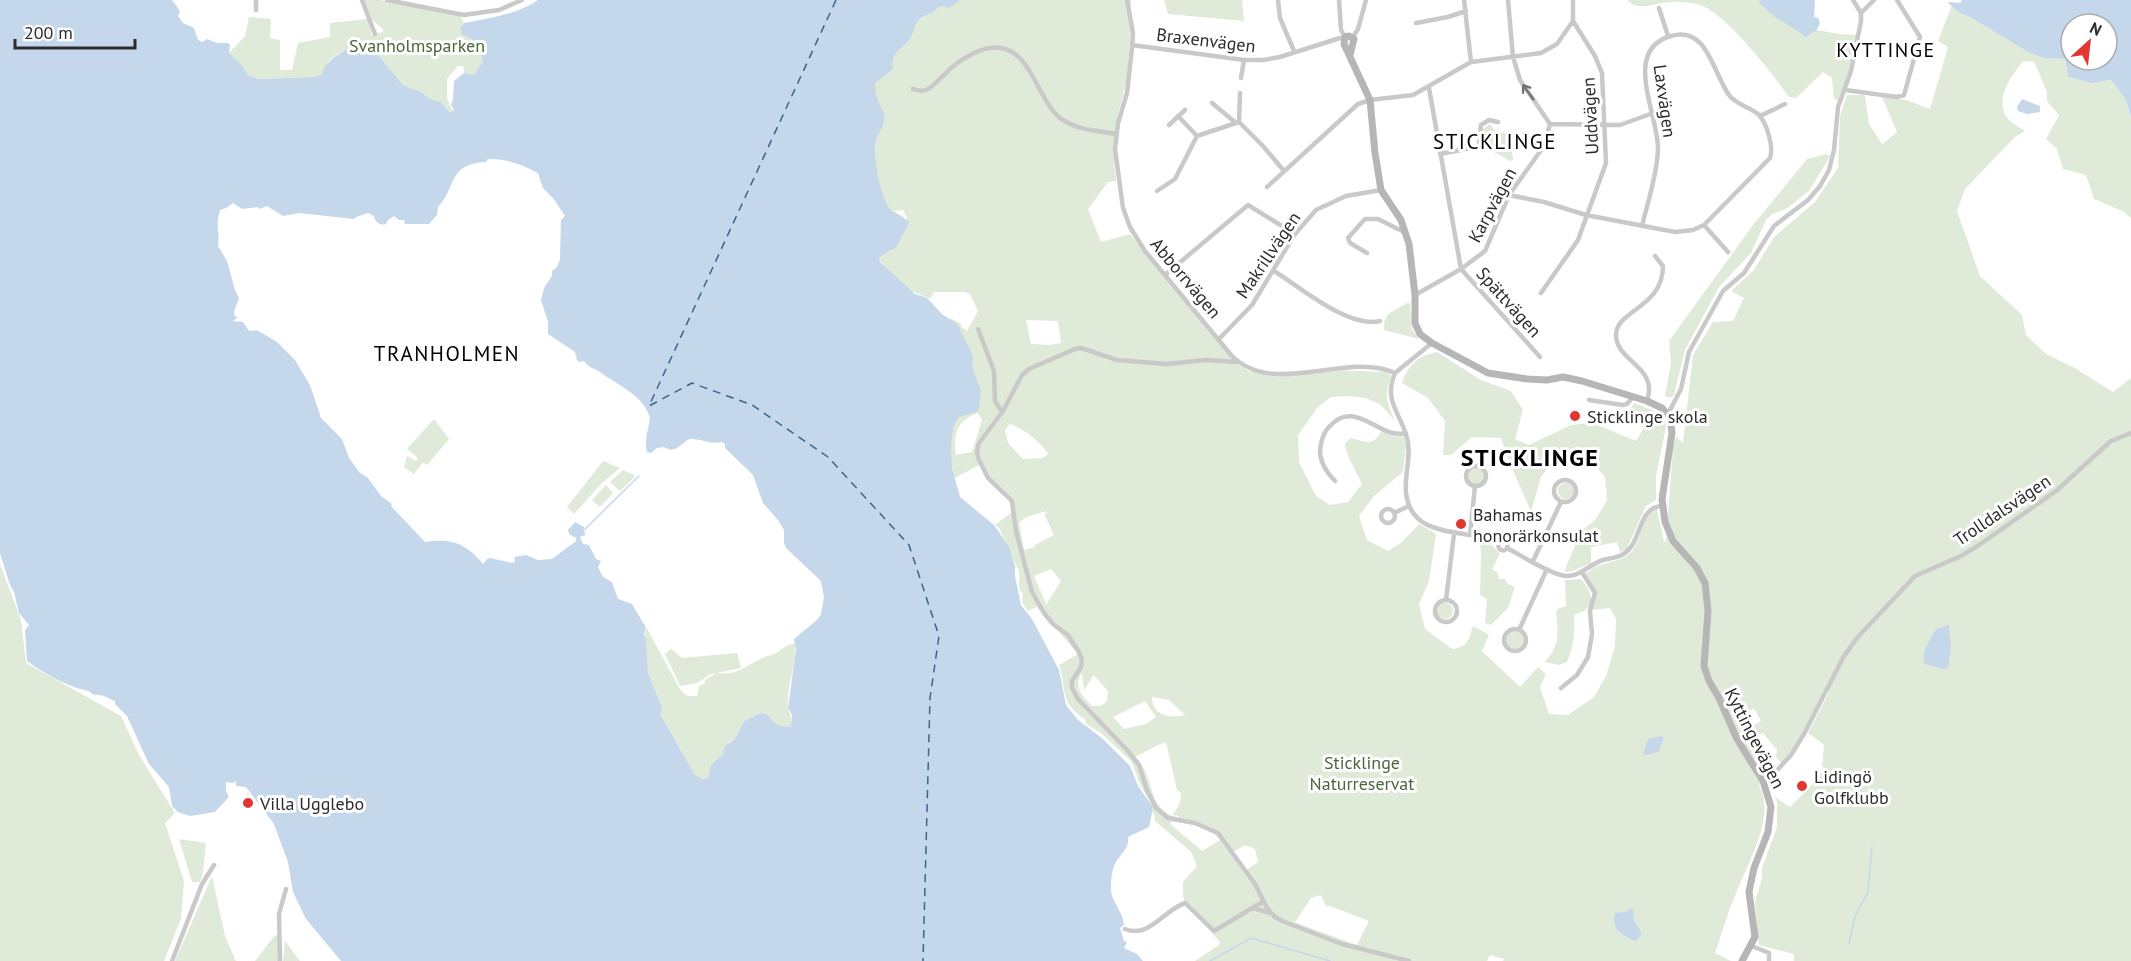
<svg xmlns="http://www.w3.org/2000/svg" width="2131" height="961" viewBox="0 0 2131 961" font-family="'PT Sans',sans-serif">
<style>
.green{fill:#e0ead9;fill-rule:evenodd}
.water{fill:#c5d7ea;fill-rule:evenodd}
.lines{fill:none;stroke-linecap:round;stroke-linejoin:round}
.stream{stroke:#c5d7ea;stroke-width:1.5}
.ferry{stroke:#3c648c;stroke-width:1.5;stroke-dasharray:8 6;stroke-linecap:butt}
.street{stroke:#c9c9c9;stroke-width:4.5}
.secondary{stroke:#b6b6b6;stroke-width:7}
.oneway{stroke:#737373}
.poi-dot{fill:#e13730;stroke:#fff;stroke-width:2}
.labels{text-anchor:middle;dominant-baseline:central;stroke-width:6;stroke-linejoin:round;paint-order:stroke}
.street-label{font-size:18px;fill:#2c2c2c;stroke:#fff}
.park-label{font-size:18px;fill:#4a663b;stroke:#fff}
.poi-label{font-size:18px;fill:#2c2c2c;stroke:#fff;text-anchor:start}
.neighbourhood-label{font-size:20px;letter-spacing:1.5px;fill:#000;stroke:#fff}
.quarter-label{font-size:21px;letter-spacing:1.5px;fill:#000;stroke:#fff}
.district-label{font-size:24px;font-weight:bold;letter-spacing:1.5px;fill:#000;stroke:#fff}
</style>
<rect width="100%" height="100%" fill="#fff"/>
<path class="green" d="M364,0h16l80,15 4,8 -4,5 19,20 4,13 -9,14 -10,-2 -1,-7h-5l-11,13v20l6,13 -3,2 -9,-12 -9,-2 -11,-8 -18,-7 -29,-35c-18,0 -38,-3 -48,16 -2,2 -2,6 -4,8l-6,3 -57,2 -11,-4 -7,-11 -12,-11 16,-17 4,-19 22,2 -1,19 10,2v30h12l6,-27 32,-6v-14l37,-4 4,5v11l12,-3v-3l-10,-8z
M959,0h172v28l-4,51 -11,44 -3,24 3,34 -8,1 -20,27 13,33 29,-8 107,130 12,7 41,5 48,-6 47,2 6,3c-6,21 -5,27 4,46l-14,-16 -15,-7 -18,-2 -17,1 -14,11 -19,27 1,27 17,34 14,9 18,-3 14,-18c-5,-12 -17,-30 -17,-41l6,-5c16,4 22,9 31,-8l10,5 12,2 2,9 -3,26 -29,24 -15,20 8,24 21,11 14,-9 17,-18 17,10 -7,47 -10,23 6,25 27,20c17,-3 16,-8 21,-23l16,9 -7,16 38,36 18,-20 8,7 -6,13 9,27 19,1 26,-18 12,-21 9,-30 1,-27 -6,-11 -19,2 5,-15 -10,-21c13,-14 36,-10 47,-24 9,-13 8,-33 24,-41l7,32 2,1 7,-95 3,-10 7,6 10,-88 20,-33 20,-1 11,-23 -13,-7 23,-21 20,-33 41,-35 23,-34 2,-52 7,-21h18l4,29 13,20 15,-12 -15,-35 24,3 24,9 18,-62 -10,-6 14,-36 8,8 10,4 58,35 16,6 21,1 3,18 24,6 19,-3 15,20 5,18v100l-7,-6 -30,-13 -8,-24 -23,-6 -6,-20 -11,-10 13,-24 -12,-14v-9l-13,-30 -10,-1c-12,12 -29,38 -18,55 3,6 13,11 19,15l-10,6 -50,52 -8,22 23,65 42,39 4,20 20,19 29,14 38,24 18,-14v583h-337v-7l-35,-9 -4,-43 7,-24v-10l15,-41v-25l-2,-5 15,10c12,-13 26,-24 34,-39l-2,-2 2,-21 -16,-12 21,-41 -3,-3 -27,50 -17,25 -6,-7 1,-7 -14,-17 -11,5 -3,-10 12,-7 -7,-13 -17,12 3,9h5l3,10 -2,2 22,31 -4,2 -5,12c18,30 -13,80 -24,110 -8,18 -13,38 -20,57l16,8h-228l1,-2 -14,-4 -3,6h-292l24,-16 1,-3 -37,-41 2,-1 -2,-3v-15l14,-16 -6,-14 -37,-32 1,-4 -3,-4 1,-5 -12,-21 -10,-25 -30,-28 -15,-9v-4c-28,-17 -19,-34 -27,-55l19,-11 -41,-47 -9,4 -6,-9 1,-8c-7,-6 -2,-13 -4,-22 0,-3 -3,-6 -4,-9 -6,-13 -11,-23 -15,-34l-5,-4 17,-13 -2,-11 -17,-15 -12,-22 -28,15 -1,-12 -2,-2 1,-37 5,-4 3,-9 12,-7 -21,-90 10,5 2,4 5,4 11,-20 -8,-17 -6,-2h-30l-4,7 -25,-11 -24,-26 -4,-2 30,-42 -4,-8 -9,1 -6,-3 -7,-13 -8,-46 6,-44 -6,-13 1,-11 17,-19 1,-5 22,-28 3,-7 21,-16h12zM1026,320l32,1 3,22 -11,2 -19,-1zM978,413l4,7 -10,32 -16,3c-3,-22 1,-34 22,-42zM1010,424c14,5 30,17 38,30l-5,4 -20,1 -15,-16 -3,-13zM1046,511l1,2 -3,1 10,21 -19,10v2l-11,3 -5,-27 7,-6zM1051,569l10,12 -14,22v3l-13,-30zM1082,673l2,17 10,-15 14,16 -1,10 -6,5h-9c-10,-10 -19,-19 -10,-33zM1152,697l17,3 16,15c-15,4 -33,0 -33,-18zM1145,701l11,16 -10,7 -22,5 -11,-12zM1166,742l11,48 4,3 -1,10 -7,12 6,1v2c-29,-8 -24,-28 -35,-49 -2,-4 -6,-8 -9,-12 10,-5 20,-11 31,-15zM1172,821c18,3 36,4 48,19l-18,11 -32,-27zM1245,845l10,4 3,13 -13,9 -12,-19zM1321,895l5,11h4l39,15 -12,24 -63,-23 2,-1 15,-23z
M1164,0h78l2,21 -76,-7z
M1627,0h131l6,8 38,26h10l5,-4 22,4 18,1 -7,32 -12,33 -4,-1 -2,-21 -9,-6 -27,26 -7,-1c-17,-24 -60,-79 -86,-91 -8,-3 -24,-5 -32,-4 -16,0 -31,11 -44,-2z
M1490,124l5,7 15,3 3,26 -3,1 -28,-16 1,-16z
M1826,154l4,2 -2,4 -19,31 -23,18 -14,5 -6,6 -15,33 -32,34 -34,63 -11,45 -4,3 -5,-2 6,-33 -2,-22 84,-116 54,-66z
M1407,303h3l2,26 7,10 -35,-9c-1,-18 9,-18 23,-27z
M1437,352l44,28 30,11 12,19 -8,29 14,6 42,-20 22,-2 43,18 9,-15 -18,-11 7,-12c13,6 29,8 32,23l-10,51v23l-10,6 -20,44 -6,2 -3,-10 -26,5v16l-18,8 -9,1 17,-41 15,-12 11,-19 -2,-23 -12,-14 -19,-8 -18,2 -15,20 -10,35c-10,-25 -22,-48 -30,-74l-29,-1 -21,18h-8l2,-34 -17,-23 -26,-15c5,-18 17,-28 35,-31z
M434,419l15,20 -22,26 -4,-3 -9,12 -10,-7 3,-11 9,5 2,-3 -11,-9z
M603,461l17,7 -19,16 -27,30 -7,-7z
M1468 476a8 8 0 1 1 16 0a8 8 0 1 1-16 0Z
M623,470l13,6 -16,15 -10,-9z
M1558 491a8 8 0 1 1 16 0a8 8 0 1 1-16 0Z
M606,485l7,8 -13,14 -8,-7z
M1480,541l12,4 8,9 -8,15 6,4 1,6h6l3,5 7,3 -7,21 -17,17 -6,-2 2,-24 -7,-4 1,-43z
M0,564l21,56 5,43 95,53 18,39 36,58 -10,10 19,58 -3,38 -17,42h-164z
M1581,579c6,7 15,19 7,29 -3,3 -10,5 -14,7 1,18 0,31 -7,47l-8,3 -14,-3c14,-16 14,-29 11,-49l1,-4 9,-3 -1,-26z
M1437 611a8 8 0 1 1 16 0a8 8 0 1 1-16 0Z
M644,623l36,66c5,7 9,8 17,7l2,-10 6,-3v-3l12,-7 -6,1 -14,9 -17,3 -15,-32 6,-5 11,9 55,-5 4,15 -24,5c22,3 29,-9 48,-16 4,-2 6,-1 9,-3 9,-5 10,-8 21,-11 2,21 -9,44 -7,64 1,7 5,11 3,19 -10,3 -14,1 -20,-7l-27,2 -9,18 -6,3 -6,12 -12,11 -2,13 -5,1 -9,-4 -35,-61 -3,-17 -9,-24z
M1506 640a9 9 0 1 1 18 0a9 9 0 1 1-18 0Z
M179,839l27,4 -3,29 -3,10h-8z
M212,876l13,60 11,25h-61z
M275,935l4,1v25h-24z
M285,941l15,20h-17z"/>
<path class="water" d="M0,0h172l8,11 -2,5 5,7 11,5 4,12 4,2 5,-3 10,4h11l2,2 -1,8 12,11 7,11 11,4 57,-2 6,-3 3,-8 9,-9 12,-7h13l6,-3 9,3 29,35 18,7 11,8 9,2 9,11 4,-3 -3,-5 2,-6 1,-18 10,-8 10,2 9,-14c-5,-12 -7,-22 -21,-26l-2,-7 4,-5c26,-5 52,-8 74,-23h422l-11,8 -5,-2 -6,1c-5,8 -13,7 -19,13 -5,5 -5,12 -8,17 -6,11 -21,13 -18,32l-18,14c-1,18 10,25 9,35 0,10 -7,16 -9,26 -2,11 6,53 13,62 5,8 15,8 21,17l-14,26c-7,1 -10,4 -16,9l1,4 35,32 12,4 15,16 16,11 15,31 -1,11 9,24 -2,18 -3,3 -17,5 -6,11 -2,20 1,20 8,29 34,28 15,22 6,19v10l6,29 11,14 27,51 7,35 12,15 25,19 27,27 8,20 15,21 -4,20 -21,10c2,13 -10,18 -14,29 -2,6 -3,13 -3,19 -2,15 12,25 13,40l-4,3 4,13 3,1 -3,6 13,6 6,7h-802l-35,-42 -13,-27 -5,-30 -14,-38 -28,-37 -10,-1v-5l-3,2 -7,-1v9l3,6 -14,15 -25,4 -12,-4 -6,-6 -3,-19 -20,-23 -22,-48 -12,-12v-3c-4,-1 -8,-4 -11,-5 -6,-2 -10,1 -15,-5 -19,-3 -46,-18 -62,-30l-2,-31 4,-5 -10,-12 -5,-21 -4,-7 -10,-32zM488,159c18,-1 35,6 50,14l5,15 10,10 12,18 -4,4 -1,39 -3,8 -5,4v5l-8,12 -3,12 7,22v12l27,18 2,8 2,2 5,-1c4,7 10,7 16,11 15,12 42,22 49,43 3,6 -6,23 -2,37l4,1 6,-5 7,-1c12,8 16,-4 26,-8 6,-2 20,6 32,3l3,2v4l28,27 10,28 15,17 6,10v13l2,5 35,33 3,16 -3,17 -3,5 -24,20 2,10 -8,59 4,7 -1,11c-13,4 -16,-4 -25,-12l-5,-1 -17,8 -9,18 -10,7 -2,8 -12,11 -3,13 -4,1 -9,-4 -35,-61 2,-6 -14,-35 -2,-36 -2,-1 1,-10 -13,-22 -14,-5 -6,-17 -9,-5 -5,-10 3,-6 -5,-2 -7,-14 -6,-1 -3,-7 5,-2 -1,-8 -9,-5 -7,8 1,4 7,4v3l-24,18 -14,1 -12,-5 -12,2 1,5 -3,1 -22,-5 -3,1 -4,5c-17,-21 -32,-26 -58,-22l-34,-36 1,-2 -11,-8 -13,-18 -8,-5 -11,-15 -7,-19 -21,-21 -11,-33 -15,-25 -18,-18 -20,-12 -8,1 -6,-9 -10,-1 6,-5 -4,1 -1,-5 5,-14 -4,-8 -8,-29 -9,-15c2,-16 -3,-20 2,-36l6,-2 7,-5 9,6 16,-2 1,2 8,-3 16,10 16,-3 55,6 2,-2 12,-4 6,3c1,6 6,10 12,8l2,-4 6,-4 5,4h5l1,4h24l8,-9 1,-8c19,-20 9,-43 48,-45z
M1758,0h57l-1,17 4,1 2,5 -3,7 -11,7c-14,-11 -39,-22 -48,-37z
M1962,0h169v118l-5,-18 -15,-20 -19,3 -24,-6 -3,-18 -21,-1 -16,-6 -58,-35 -10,-4 -13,-11 13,1zM2071,24h36v36h-36z
M2022,99l18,7v6l-13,2 -9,-3 -1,-4z
M1949,625l2,24 -3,18 -4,2 -19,-5c-5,-12 5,-23 11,-35z
M1661,736l3,2 -6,14 -11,3 -4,-1 5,-15z
M1630,909h3l1,11 8,14 -6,7c-13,-5 -25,-11 -21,-28l10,-1z"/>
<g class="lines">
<path class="stream" d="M585,529l54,-53
M1849,943l6,-27 13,-24 4,-45
M1210,961l41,-23 79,23"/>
<path class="ferry" d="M836,0l-187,406 43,-23 60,22 76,52 81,88 30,91 -9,62 -7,263"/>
<path class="street" d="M362,0l13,34
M387,0l77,15 35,-5 23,-10
M1127,0l6,33 -1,15 -5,45 -9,30 -3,26 8,59 7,19 15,24 87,105c43,42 113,-5 163,17l37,-30
M1278,0l2,18 14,33
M1339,0l2,30 4,7
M1464,0l7,62
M1659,8l9,28
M256,10v-10
M1861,13l13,-13
M1416,23l32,-6 18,-6
M1353,37l5,-8 8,-29
M1132,45l112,15h19l17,-3 60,-19 4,1
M1241,78l3,-18
M1429,88l32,181 79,88
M913,89c5,1 9,3 13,1 7,-3 13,-11 18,-15 13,-14 37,-30 57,-27 32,5 37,56 62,72 15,10 36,11 53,14
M1845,90l52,7 7,-2 16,-58 -23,-37
M1212,103l24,20
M1178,116l19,20
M1760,116l25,-12
M1239,122l1,-29
M1550,124l70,1 33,-12
M1169,125l16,-15
M1440,154l36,-7 3,-3 2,-19 8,-5 9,2
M1267,187l91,-83 12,-4 43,-5 58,-33 70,-9 16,-9 16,-23
M1157,191l18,-12 22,-43 42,-14 24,24 21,25
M1509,195l35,7 42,13 89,17 18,-2 11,-5 66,-67c4,-11 -3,-34 -11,-43 -8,-8 -23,-10 -30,-20 -16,-22 -22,-70 -58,-59 -50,14 -12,79 -13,114 -1,25 -10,51 -16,76
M1704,225l24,27
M1367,253l-17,-10 -2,-5 17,-19h13l26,13
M1274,271c26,16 75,58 106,50
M1165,275l83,-70 47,29
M1541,293l37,-53 28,-77 -4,-90 -7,-17 -22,-35v-21
M1415,295l46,-26 24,-18 24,-56 35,-49 6,-22 -30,-44 -7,-23 -5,-57
M978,329l16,42 1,30 7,11
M1219,339l33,-34 43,-71 21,-24 30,-14 35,-6
M1238,362l-33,-2 -38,4 -50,-4 -36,-12 -6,1 -46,20 -7,6 -19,36 -24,32 -2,8 1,7 10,20 24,23 4,30 16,61 12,21 10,12 14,10 11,17 3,8 -1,7 -9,14v7l6,11 50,52 11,14 8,25 9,18 12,10 27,5 23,10 37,51 12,24 8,9 7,4 60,23 67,17
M1395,373c-12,29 6,40 12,65 5,19 -3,36 -1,55 6,49 62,34 93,50
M1589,400l34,5 4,-1 7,-8
M1647,401c12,-35 -31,-39 -31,-66 0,-25 47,-27 47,-69l-8,-10
M1668,414l13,-25 8,-37 34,-61 21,-18 30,-47 34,-26 12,-14 9,-16 5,-20 4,-43 13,-36 10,-50v-8l-8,-13
M1466 476a10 10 0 1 1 20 0a10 10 0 1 1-20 0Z
M1554 491a11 11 0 1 1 22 0a11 11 0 1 1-22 0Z
M1335,481c-8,-8 -14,-17 -15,-28 0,-9 3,-20 9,-26 26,-30 50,13 77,6
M1381 516a7 7 0 1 1 14 0a7 7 0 1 1-14 0Z
M1394,513l15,-7
M1470,535l5,-49
M1498.5 546a4.5 4.5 0 1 1 9 0a4.5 4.5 0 1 1-9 0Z
M1507,548c17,9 36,22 54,27 17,5 28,-11 42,-15 7,-2 16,-2 22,-7 17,-12 13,-47 38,-47
M1533,561l28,-59
M1446,600l8,-66
M1435 611a11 11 0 1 1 22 0a11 11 0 1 1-22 0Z
M1504 640a11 11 0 1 1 22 0a11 11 0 1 1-22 0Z
M1519,630l28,-61
M1561,688l16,-13 11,-18 4,-23 -2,-23 5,-18 -13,-21
M1763,781l8,-4 20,-22 13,-21 40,-78 13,-18 58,-62 46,-20 18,-11 77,-54 55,-50 20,-8
M1253,908l17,5
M1125,929c24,10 39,-19 60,-26l29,28 50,-30
M1752,946l17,7v8
M172,961l30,-77 12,-19
M280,961l-1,-47 7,-25"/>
<path class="secondary" d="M1350,55l4,-16 -5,-3 -4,1 -1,7 26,56 5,53 6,37 20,30 8,24 6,51v28l5,11 12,9 56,30 39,6 20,1 16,-3 19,4 65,20 15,7 8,9 2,16 -10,66 3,23 8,19 24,27 8,15 3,28 -4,55 5,15 10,17 18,41 26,42 8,26 -3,25 -14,36 -3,14 -2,10 6,45 -13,24"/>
</g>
<defs><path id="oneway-shaft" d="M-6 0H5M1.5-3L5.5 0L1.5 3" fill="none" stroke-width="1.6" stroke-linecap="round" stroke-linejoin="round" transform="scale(1.5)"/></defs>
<use class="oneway" href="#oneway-shaft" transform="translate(1528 92) rotate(-126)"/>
<g class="poi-dot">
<circle cx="1575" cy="416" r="6"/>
<circle cx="1461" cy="524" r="6"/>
<circle cx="1802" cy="786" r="6"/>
<circle cx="248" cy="803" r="6"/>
</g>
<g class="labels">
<g class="street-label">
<text transform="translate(1206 40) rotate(7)">Braxenvägen</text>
<text transform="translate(1665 101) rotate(82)">Laxvägen</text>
<text transform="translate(1590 116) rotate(-93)">Uddvägen</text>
<text transform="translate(1492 205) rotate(-62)">Karpvägen</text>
<text transform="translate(1268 255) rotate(-56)">Makrillvägen</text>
<text transform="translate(1186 278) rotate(50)">Abborrvägen</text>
<text transform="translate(1509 302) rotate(48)">Spättvägen</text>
<text transform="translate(2002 510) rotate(-34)">Trolldalsvägen</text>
<text transform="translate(1755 738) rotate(63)">Kyttingevägen</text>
</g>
<g class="park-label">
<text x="417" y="45">Svanholmsparken</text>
<text x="1362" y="762">Sticklinge<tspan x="1362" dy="21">Naturreservat</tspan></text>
</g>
<g class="poi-label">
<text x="1587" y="416">Sticklinge skola</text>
<text x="1473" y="514">Bahamas<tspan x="1473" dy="21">honorärkonsulat</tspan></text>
<text x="1814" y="776">Lidingö<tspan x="1814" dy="21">Golfklubb</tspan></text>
<text x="260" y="803">Villa Ugglebo</text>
</g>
<g class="neighbourhood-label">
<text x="1886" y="50">KYTTINGE</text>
</g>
<g class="quarter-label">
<text x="1495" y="141">STICKLINGE</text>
<text x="447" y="353">TRANHOLMEN</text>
</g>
<g class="district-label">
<text x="1530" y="457">STICKLINGE</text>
</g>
</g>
<g transform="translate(2089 42) rotate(27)"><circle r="28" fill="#ffffff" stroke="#ababab" stroke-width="1.5"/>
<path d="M0-4.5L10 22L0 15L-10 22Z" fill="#e13730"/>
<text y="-9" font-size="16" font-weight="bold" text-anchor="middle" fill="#2c2c2c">N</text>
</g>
<path d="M15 39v9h120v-9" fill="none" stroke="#2c2c2c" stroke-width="3"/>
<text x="24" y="39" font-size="18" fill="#2c2c2c" stroke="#ffffff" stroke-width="4.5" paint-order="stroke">200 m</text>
</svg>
